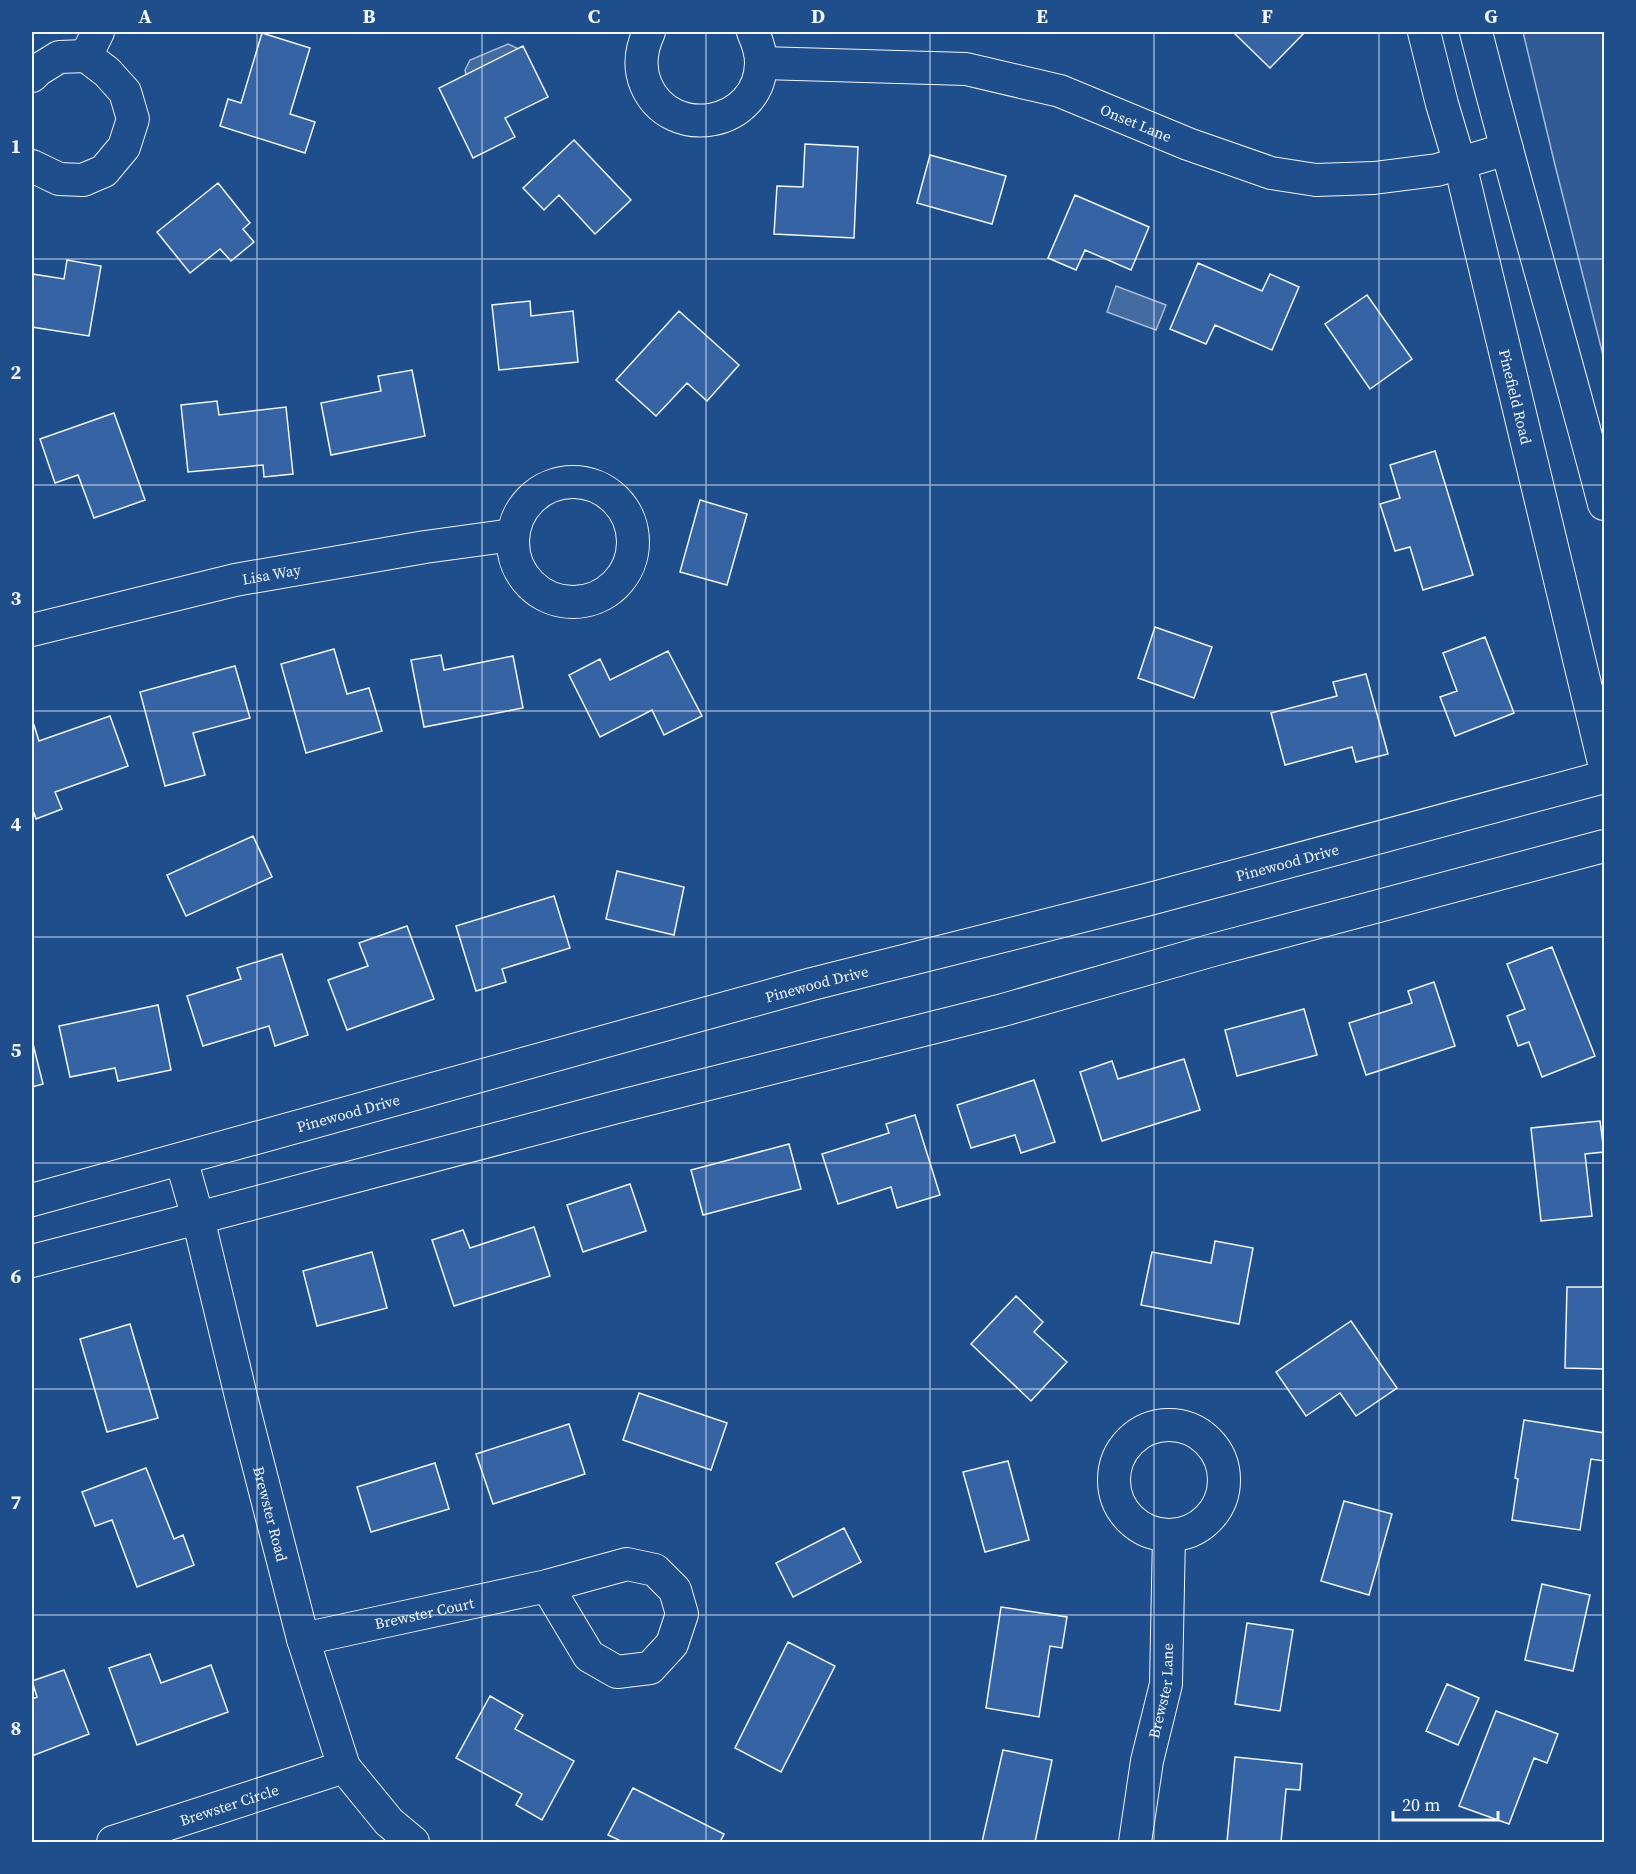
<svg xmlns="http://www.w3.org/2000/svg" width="1636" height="1874" viewBox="0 0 1636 1874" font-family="'Source Serif 4',serif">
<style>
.built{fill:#305b95;stroke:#a8bbd7;stroke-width:1.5}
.water{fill:#446ba0;stroke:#a8bbd7;stroke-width:1.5}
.building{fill:#3563a3;stroke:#f2f6ff;stroke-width:1.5}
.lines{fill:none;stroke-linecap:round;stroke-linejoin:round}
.street-casing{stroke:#f2f6ff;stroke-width:34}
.street{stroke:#1f4e8c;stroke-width:32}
.grid{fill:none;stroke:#f2f6ff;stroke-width:1.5;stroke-opacity:0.55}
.labels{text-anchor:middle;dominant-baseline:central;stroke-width:4.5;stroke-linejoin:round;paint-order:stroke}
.street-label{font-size:15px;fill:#f2f6ff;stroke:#1f4e8c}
.neatline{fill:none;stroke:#f2f6ff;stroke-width:2}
.grid-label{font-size:20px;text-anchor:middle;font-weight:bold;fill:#f2f6ff}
</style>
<rect width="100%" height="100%" fill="#1f4e8c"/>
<path class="built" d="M1523,32h81v327l-49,-194z"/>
<path class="water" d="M508,44l15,7 -56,27 -2,-8 5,-10z
M1116,286l50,19 -10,25 -49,-18z"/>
<path class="building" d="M1233,32h72l-35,36z
M262,33l48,15 -20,66 25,8 -10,31 -85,-27 8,-27 13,4z
M523,46l25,51 -43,21 10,19 -42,21 -34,-70z
M574,140l57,60 -36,34 -36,-39 -15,15 -21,-22z
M805,144l53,3 -4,91 -80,-4 3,-48 26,1z
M930,155l76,21 -14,48 -75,-21z
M218,183l32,40 -7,6 11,13 -23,19 -11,-12 -30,24 -33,-41z
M1075,195l74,32 -18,43 -46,-20 -9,20 -28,-12z
M67,260l34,6 -12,70 -57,-9v-53l32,5z
M1198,263l64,28 8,-17 29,13 -27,63 -57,-25 -9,19 -36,-15z
M1367,295l45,64 -42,30 -45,-65z
M530,301l1,15 42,-5 5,51 -79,8 -7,-65z
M679,311l60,54 -32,36 -20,-18 -31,33 -40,-36z
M412,370l13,66 -94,19 -10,-52 60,-12 -3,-15z
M217,401l2,14 67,-8 7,67 -29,3 -1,-12 -75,7 -7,-67z
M114,413l31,87 -51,18 -16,-43 -23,8 -15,-44z
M1435,451l38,124 -50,15 -13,-43 -15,4 -15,-47 20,-6 -10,-33z
M700,500l47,14 -20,71 -47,-13z
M1155,627l57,20 -18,51 -56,-20z
M1485,637l29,76 -59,23 -15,-39 17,-6 -14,-38z
M334,649l13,45 22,-6 13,43 -76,22 -25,-89z
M668,651l34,65 -38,19 -12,-25 -52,27 -31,-62 31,-16 10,21z
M441,655l3,15 69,-14 10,52 -99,19 -13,-67z
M235,666l15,52 -57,15 12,42 -40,11 -25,-94z
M1366,674l22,80 -32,8 -4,-15 -67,18 -14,-52 66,-17 -4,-14z
M110,716l18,50 -73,26 7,17 -26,10 -4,-12v-88l7,22z
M253,836l19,41 -86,39 -19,-41z
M617,871l67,16 -10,48 -68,-16z
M554,896l16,52 -68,21 4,13 -30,9 -20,-65z
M407,926l27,73 -87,31 -19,-50 40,-14 -9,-23z
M1552,947l43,109 -53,21 -13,-35 -11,4 -11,-30 18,-7 -18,-45z
M282,954l26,81 -33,11 -6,-20 -66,20 -16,-50 54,-17 -4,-11z
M1434,982l21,64 -89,29 -17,-52 63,-20 -4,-12z
M158,1005l13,65 -53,11 -3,-13 -45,9 -11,-51z
M1304,1009l13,46 -80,21 -12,-46z
M32,1040l11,44 -11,3z
M1184,1059l16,51 -98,31 -22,-69 32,-11 6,18z
M1034,1080l21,62 -34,11 -6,-18 -44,13 -14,-43z
M915,1115l25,80 -43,13 -6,-21 -53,17 -16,-50 67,-21 -3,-9z
M1600,1121l4,31 -19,2 7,62 -51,5 -10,-93z
M789,1144l12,45 -98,26 -12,-45z
M630,1184l16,47 -63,21 -16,-47z
M534,1227l16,49 -96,30 -22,-66 31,-10 7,18z
M1215,1241l38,7 -14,76 -98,-19 11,-53 59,11z
M372,1252l15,56 -70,18 -14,-55z
M1567,1287h37v82l-39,-1z
M1016,1296l27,26 -9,10 33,30 -36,39 -60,-57z
M1351,1321l46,67 -41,28 -16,-23 -34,23 -30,-44z
M130,1324l28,94 -51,14 -27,-93z
M639,1393l88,30 -16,47 -88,-30z
M1524,1420l80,13v28l-13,-2 -11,71 -68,-10 6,-41 -3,-1z
M569,1424l16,50 -92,30 -17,-50z
M1008,1461l21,79 -44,12 -22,-80z
M435,1463l14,46 -78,23 -14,-45z
M146,1468l28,71 9,-4 11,30 -57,22 -25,-67 -17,6 -13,-34z
M1344,1501l48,13 -23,81 -48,-14z
M844,1528l17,34 -68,35 -17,-34z
M1542,1584l48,11 -17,76 -48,-11z
M1001,1607l66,10 -5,31 -12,-2 -11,71 -53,-9z
M1247,1623l46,7 -13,81 -45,-7z
M788,1642l47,24 -54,106 -46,-24z
M150,1654l11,29 50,-18 17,47 -91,33 -28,-77z
M64,1670l25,64 -57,22v-57l5,-2 -5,-16z
M1447,1684l32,14 -21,47 -32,-14z
M490,1696l33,19 -8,14 59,32 -32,59 -26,-15 6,-11 -66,-36z
M1496,1711l62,23 -11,29 -13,-5 -25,66 -50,-18z
M1003,1750l49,10 -17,82h-53z
M1235,1757l67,7 -2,26 -14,-1 -5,53h-54z
M633,1788l91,46 -4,8h-97l-15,-7z"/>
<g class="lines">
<g class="street-casing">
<g id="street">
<path d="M649,32c-8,17 -11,34 -3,53 25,58 114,41 115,-22 0,-11 -4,-22 -8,-31"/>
<path id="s1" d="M1424,32l18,72 18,60 144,599"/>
<path d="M1476,32c40,158 87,314 128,472"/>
<path d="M86,56l12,-24"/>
<path id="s2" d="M761,63l205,6 94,22 128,53 83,29 45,7 58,-2 63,-8 70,-21"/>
<path d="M32,76l6,-6 21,-13 27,-1 21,16 18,20 8,27 -9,28 -20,24 -21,9 -24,-1 -27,-13"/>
<circle cx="573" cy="542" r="60"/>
<path id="s3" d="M32,630l203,-50 190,-33 88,-12"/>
<path id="s4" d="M181,1159l17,59 47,195 58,226 41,128 45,55 24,20"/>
<path id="s5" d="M32,1200l780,-216 334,-84 458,-123"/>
<path d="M32,1261l166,-43 415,-110 390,-98 210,-60 391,-104"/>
<circle cx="1169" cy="1480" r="55"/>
<path id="s6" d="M303,1639l244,-53 80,-22 28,6 20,20 7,24 -10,30 -22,24 -33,4 -28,-16 -42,-70"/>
<path id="s7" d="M113,1842l231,-75"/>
<path id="s8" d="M1135,1842l12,-81 19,-77 3,-149"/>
</g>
</g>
<use href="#street" class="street"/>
</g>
<path class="grid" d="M257,32v1810M482,32v1810M706,32v1810M930,32v1810M1154,32v1810M1379,32v1810M32,259h1572M32,485h1572M32,711h1572M32,937h1572M32,1163h1572M32,1389h1572M32,1615h1572"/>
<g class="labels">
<g class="street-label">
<text stroke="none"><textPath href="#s2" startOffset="384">Onset Lane</textPath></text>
<text stroke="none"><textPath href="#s1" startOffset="376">Pinefield Road</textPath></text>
<text stroke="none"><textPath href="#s3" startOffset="246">Lisa Way</textPath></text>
<text stroke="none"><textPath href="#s5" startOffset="1300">Pinewood Drive</textPath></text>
<text stroke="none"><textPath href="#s5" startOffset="814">Pinewood Drive</textPath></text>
<text stroke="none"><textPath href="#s5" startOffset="328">Pinewood Drive</textPath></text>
<text stroke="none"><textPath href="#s4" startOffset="366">Brewster Road</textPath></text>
<text stroke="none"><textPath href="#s6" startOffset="124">Brewster Court</textPath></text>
<text stroke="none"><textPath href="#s8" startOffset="154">Brewster Lane</textPath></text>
<text stroke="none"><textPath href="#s7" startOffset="122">Brewster Circle</textPath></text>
</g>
</g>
<rect width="1636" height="1874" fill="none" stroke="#1f4e8c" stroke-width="66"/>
<path d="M1393 1811v9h105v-9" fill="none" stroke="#f2f6ff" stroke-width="3"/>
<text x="1402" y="1811" font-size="18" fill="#f2f6ff" stroke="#1f4e8c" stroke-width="4.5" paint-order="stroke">20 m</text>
<rect x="33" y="33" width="1570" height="1808" class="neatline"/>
<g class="grid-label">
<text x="145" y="23">A</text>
<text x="369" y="23">B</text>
<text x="594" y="23">C</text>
<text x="818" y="23">D</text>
<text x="1042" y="23">E</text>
<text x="1267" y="23">F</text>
<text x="1491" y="23">G</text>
<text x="16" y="153">1</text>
<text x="16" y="379">2</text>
<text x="16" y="605">3</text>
<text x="16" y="831">4</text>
<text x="16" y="1057">5</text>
<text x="16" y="1283">6</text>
<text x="16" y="1509">7</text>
<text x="16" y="1735">8</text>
</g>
</svg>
